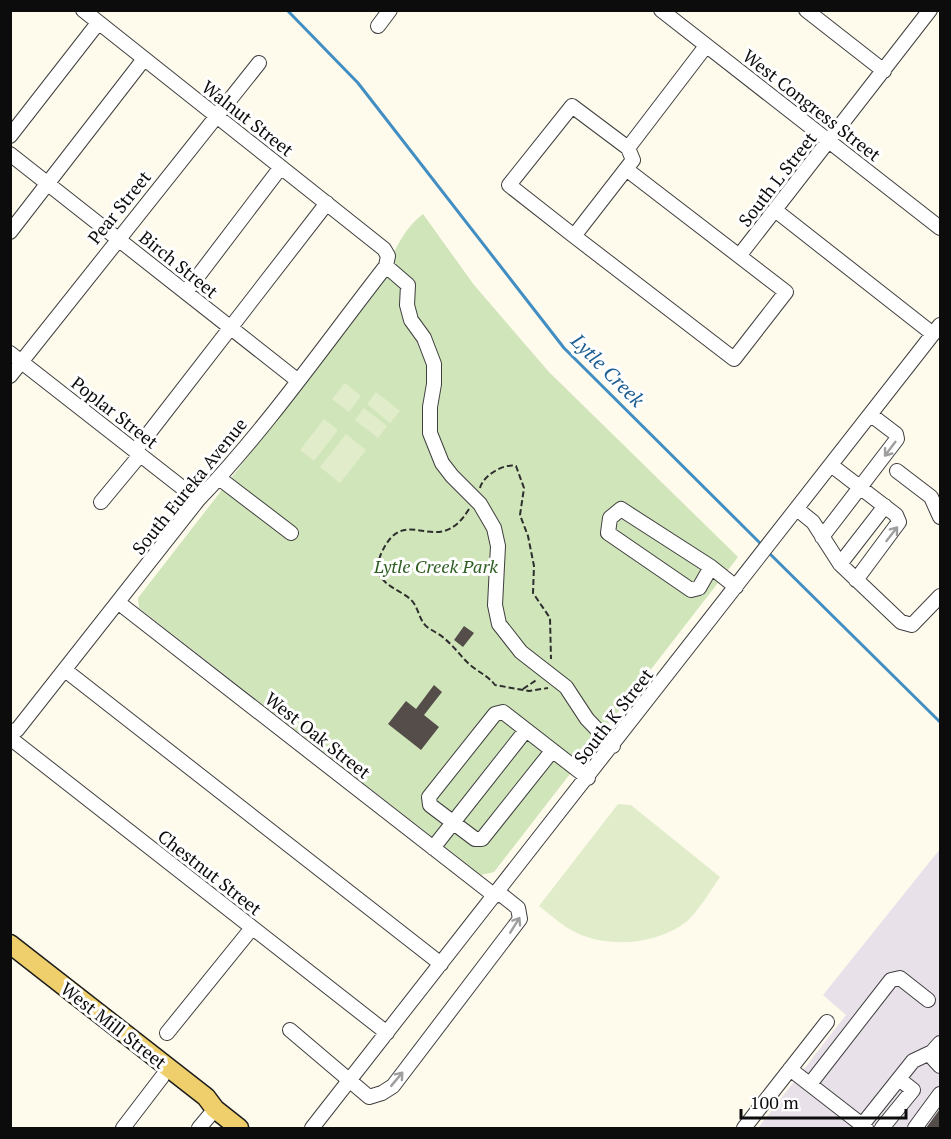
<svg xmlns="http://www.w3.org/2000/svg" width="951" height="1139" viewBox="0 0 951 1139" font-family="'PT Serif',serif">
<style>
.industrial{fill:#e9e1ea}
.green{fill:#d0e5b9}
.pitch{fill:#e1edca}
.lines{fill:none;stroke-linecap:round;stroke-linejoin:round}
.stream{stroke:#418ec3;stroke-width:3}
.building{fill:#544d49}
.minor-casing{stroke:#3f3f3f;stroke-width:16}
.major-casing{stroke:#1d1d1d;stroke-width:21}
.path{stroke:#2e2e2e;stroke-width:2;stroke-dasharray:6 3;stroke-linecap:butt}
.minor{stroke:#fff;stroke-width:14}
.major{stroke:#eecf6c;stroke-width:18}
.oneway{stroke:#9e9e9e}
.labels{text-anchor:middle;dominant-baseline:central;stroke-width:6;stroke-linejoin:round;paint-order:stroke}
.street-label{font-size:18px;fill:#0c0c0c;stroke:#fff}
.park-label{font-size:18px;font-style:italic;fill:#2e5e22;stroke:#fff}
.water-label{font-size:20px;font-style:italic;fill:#1f6094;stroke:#fff}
</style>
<rect width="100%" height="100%" fill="#fefaec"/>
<path class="industrial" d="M940,849v279h-182l88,-113 -23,-20z"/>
<path class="green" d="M423,214l51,71 75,87 189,185 -244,315 -13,3 -342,-267 -1,-10 243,-313c10,-27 19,-53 42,-71z"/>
<path class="pitch" d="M345,383l16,13 -12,16 -17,-13z
M376,392l24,19 -10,12 -23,-19z
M364,408l23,18 -9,12 -23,-18z
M324,419l14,11 -24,31 -14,-11z
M346,434l20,16 -26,33 -20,-16z
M618,804l13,1 89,72c-10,14 -21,34 -34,45 -30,23 -79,27 -113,9 -12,-6 -23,-17 -34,-25z"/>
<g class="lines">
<path class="stream" d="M287,10l71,73 206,265 199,198
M767,551l173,171"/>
</g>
<path class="building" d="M464,626l10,7 -11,14 -9,-7z
M434,685l8,7 -18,23 15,12 -18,23 -33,-26 18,-23 10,8z
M940,1109v19h-14z"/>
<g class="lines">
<g class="minor-casing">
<path id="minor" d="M661,10l279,218
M806,10l78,61
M378,26l12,-16
M10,136l88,-113
M10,154l287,226
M626,169l160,123 -52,67 -160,-123 52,-67 7,-9 -5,-12 78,-102
M775,210l158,124
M10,232l134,-173
M574,236l-65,-51 63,-79 56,42
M739,256l191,-246
M386,266l22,19 -1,20 4,15 13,18 10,26v20l-4,23v26l12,30 10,13 28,28 14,24 4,18 -3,59 4,19 22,28 45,35 21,32 26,27
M186,292l95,-125
M10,353l188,147
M10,376l249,-313
M135,451l192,-248
M831,465l65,50 3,7 -43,58
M897,471l34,26 9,20
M219,478l72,55
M101,502l39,-47
M797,509l16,13 27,42 61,58 11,3 28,-29
M822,537l75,-98 -1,-5 -25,-19
M840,564l45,-58
M711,567l-12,21 -8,2 -83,-57 2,-15 11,-9 90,58 25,20
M119,603l376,293
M65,670l376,294
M10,731l7,-1 181,-230c69,-72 127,-156 188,-234l2,-10 -4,-7 -301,-239
M10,738l377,295
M552,751l-70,88h-7l-45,-34 -1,-8 66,-83 8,-2 85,66
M433,848l93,-118
M290,1030l79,67 13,-4 11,-7 127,-167 -2,-11 -20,-16
M167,1033l85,-105
M929,1054l11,12
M790,1069l76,59
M810,1084l81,-104 9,-2 28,22
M862,1125l51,-64 19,-9 8,-9
M123,1128l39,-51
M199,1128l16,-19
M312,1128l628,-803
M744,1128l83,-106
M882,1128l31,-38 -14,-11
M915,1128l25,-34"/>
</g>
<g class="major-casing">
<path id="major" d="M10,944l196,153 9,12 24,19"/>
</g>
<path class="path" d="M480,488c3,-12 23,-25 36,-22l8,22 -4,27 8,21 6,30 -1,27 17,25 1,41
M469,509c-32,53 -64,-10 -88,45 -13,31 21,34 32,48 6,8 6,17 13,24 6,5 14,8 19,13 11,9 18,21 29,29 8,6 15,9 21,17l34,6 19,-3
M523,689l15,-10"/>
<use href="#minor" class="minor"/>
<use href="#major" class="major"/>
</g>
<defs><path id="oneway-shaft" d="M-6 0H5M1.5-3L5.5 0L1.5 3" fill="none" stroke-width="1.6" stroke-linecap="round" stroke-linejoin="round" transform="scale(1.5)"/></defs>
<g class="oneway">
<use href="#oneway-shaft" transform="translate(890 449) rotate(127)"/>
<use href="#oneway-shaft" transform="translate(892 534) rotate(-52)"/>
<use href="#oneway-shaft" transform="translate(515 925) rotate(-58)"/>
<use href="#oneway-shaft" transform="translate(397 1079) rotate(-50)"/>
</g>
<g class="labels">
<g class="street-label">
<text transform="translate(812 105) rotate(38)">West Congress Street</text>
<text transform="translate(248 118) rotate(38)">Walnut Street</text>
<text transform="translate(777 179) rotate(-52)">South L Street</text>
<text transform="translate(119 207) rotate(-51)">Pear Street</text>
<text transform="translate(179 264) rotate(39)">Birch Street</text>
<text transform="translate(115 412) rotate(38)">Poplar Street</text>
<text transform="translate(189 486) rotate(-51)">South Eureka Avenue</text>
<text transform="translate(613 716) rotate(-52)">South K Street</text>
<text transform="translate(318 735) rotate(38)">West Oak Street</text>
<text transform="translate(210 872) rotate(38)">Chestnut Street</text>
<text transform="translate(114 1025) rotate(38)">West Mill Street</text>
</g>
<g class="park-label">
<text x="436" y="566">Lytle Creek Park</text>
</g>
<g class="water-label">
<text transform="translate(608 370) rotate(45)">Lytle Creek</text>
</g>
</g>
<rect width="951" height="1139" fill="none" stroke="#0c0c0c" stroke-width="24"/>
<path d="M741 1109v9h165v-9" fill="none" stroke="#0c0c0c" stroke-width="3"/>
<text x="750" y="1109" font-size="18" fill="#0c0c0c" stroke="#ffffff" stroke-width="4.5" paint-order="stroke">100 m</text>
</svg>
